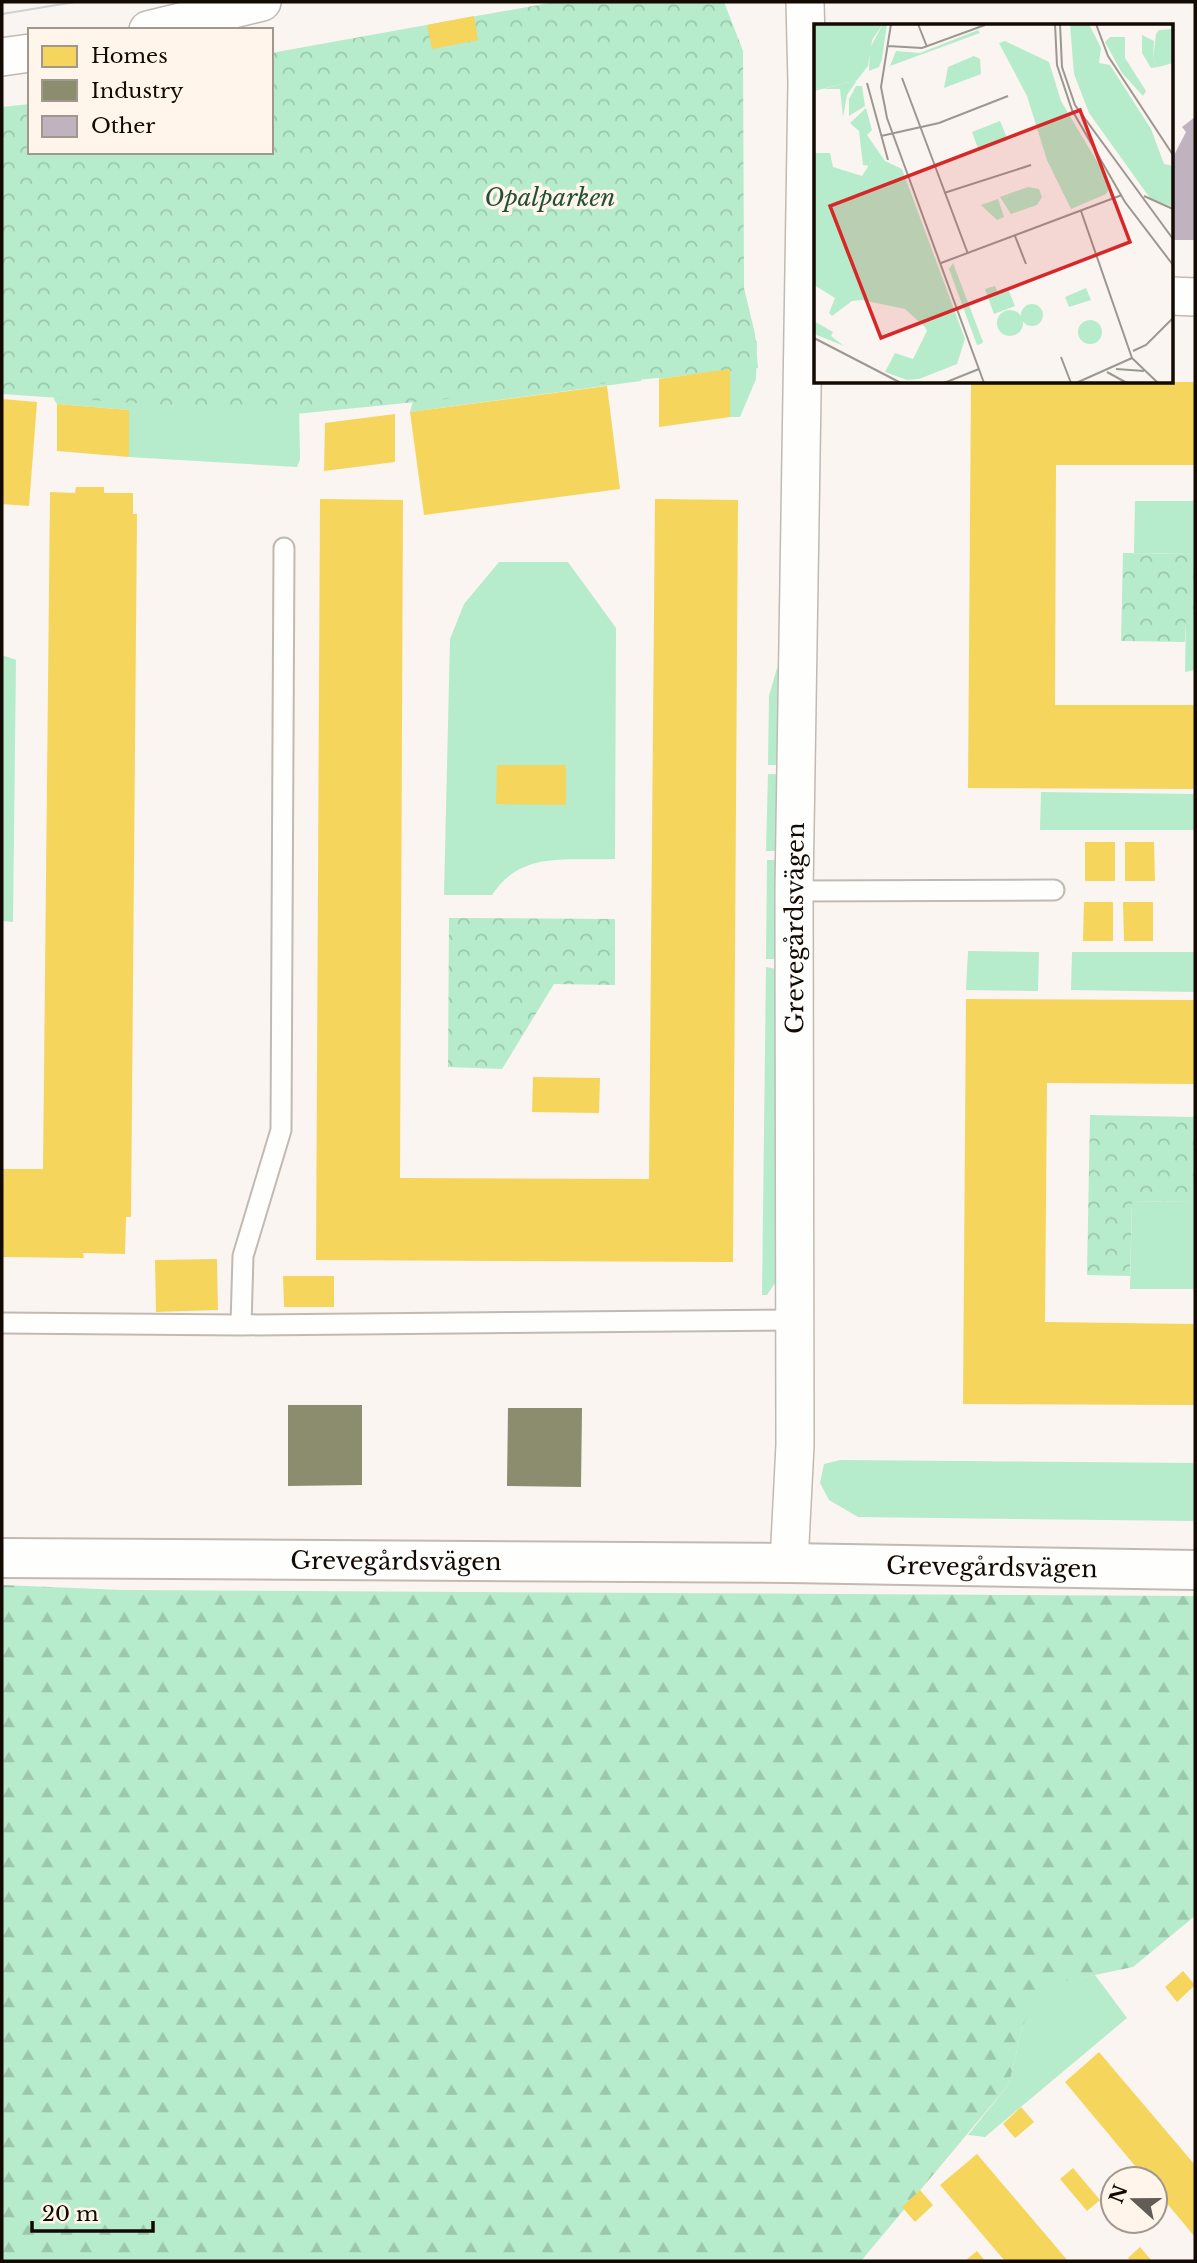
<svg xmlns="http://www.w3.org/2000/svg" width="1197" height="2263" viewBox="0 0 1197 2263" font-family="'Libre Baskerville',serif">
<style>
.grass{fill:#b6ebcb}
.forest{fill:url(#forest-firs)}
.park{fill:url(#park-crowns)}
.homes{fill:#f6d55c}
.industry{fill:#8c8c6e}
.building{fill:#c0b2be}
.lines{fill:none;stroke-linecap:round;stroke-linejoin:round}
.service-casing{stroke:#c0bab3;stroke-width:23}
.minor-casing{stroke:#c0bab3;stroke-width:40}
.tertiary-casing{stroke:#c0bab3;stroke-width:42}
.service{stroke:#fefefd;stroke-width:19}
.minor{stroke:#fefefd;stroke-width:37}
.tertiary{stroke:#fefefd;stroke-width:38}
.tram{stroke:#d3d0cf;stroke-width:2}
.labels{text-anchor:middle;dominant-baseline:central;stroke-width:7;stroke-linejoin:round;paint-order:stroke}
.park-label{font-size:24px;font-style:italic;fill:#234f38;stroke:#fff5eb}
.street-label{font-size:24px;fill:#120a03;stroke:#fff5eb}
.inset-road{fill:none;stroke:#9d9791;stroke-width:2}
.view{fill:#d62828;fill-opacity:0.15;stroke:#d62828;stroke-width:3.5}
.inset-edge{fill:none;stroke:#120a03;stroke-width:3.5}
</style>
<defs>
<pattern id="forest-firs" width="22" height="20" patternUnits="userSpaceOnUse" patternTransform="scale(1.75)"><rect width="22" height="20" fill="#b6ebcb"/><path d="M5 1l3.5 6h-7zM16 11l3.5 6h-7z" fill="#9bc8ad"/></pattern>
<pattern id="park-crowns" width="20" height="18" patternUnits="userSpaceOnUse" patternTransform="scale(1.75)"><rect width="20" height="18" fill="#b6ebcb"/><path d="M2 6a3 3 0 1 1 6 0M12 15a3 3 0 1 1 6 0" fill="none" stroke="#9bc8ad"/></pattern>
</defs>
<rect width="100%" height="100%" fill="#faf5f0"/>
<path class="grass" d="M757,341l-1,38 -16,38h-10v-48l-71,10 3,-28z
M644,354l-3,27 -231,31 6,-22z
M56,391l243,13 1,55 -3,8 -168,-10v-47l-72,-6 -3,-4z
M1135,501h60v53l-61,-1z
M499,562h69l48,66 -1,231c-48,2 -94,-9 -123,36h-48l6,-256 14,-35z
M1186,618h9v52l-10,2z
M2,655l14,5 -3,262 -11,-1z
M777,668h3l-1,97h-11l1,-69z
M768,774h10l-1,77h-11z
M1041,792l154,2v36h-155z
M767,860h11l-2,99h-10z
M968,951l71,1 -1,39 -72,-1z
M1072,952h123v40l-124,-2z
M766,967l10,2 -1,314 -8,12h-5z
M1195,1125v164h-65l2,-88 62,1z
M840,1460l355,3v58l-337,-4 -29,-17 -9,-17 4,-19z
M1095,1975l32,43 -142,119 -17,-2 41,-51 13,-56 20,-43z"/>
<path class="forest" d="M2,1585l120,5 1073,6v320l-62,51 -91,19 -20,42 -13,56 -148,177h-859z"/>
<path class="park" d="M555,2h169l19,49 1,237 11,46 3,34 -463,46 -293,-20v-287l28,-3v48h241v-99z
M1123,553l72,1v64h-9l-1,24 -64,-1z
M449,918l166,1v66l-61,-1 -52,85 -54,-2z
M1090,1115l105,2 -1,85 -62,-1 -2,75 -43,-1z"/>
<path class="homes" d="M474,16l4,24 -46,9 -5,-24z
M730,369v48l-71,10v-48z
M971,382h224v83h-139l-1,240h140v84l-227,-1z
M607,386l13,103 -196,26 -14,-103z
M2,399l35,3 -8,104 -27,-2z
M57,404l72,6v47l-72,-6z
M395,414v48l-71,9 1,-48z
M76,487h28v6h29v21h4l-6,703h-5l-1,37 -42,-1 1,5 -82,-1v-88h41l7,-677 25,1z
M320,499l83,1 -3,678 249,1 6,-680 83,1 -5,762 -417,-2z
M497,765h69v40l-70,-1z
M1085,842h30v39h-30z
M1125,842h29l1,39h-30z
M1084,902h29v39h-30z
M1123,902h30v39h-29z
M966,999l229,1v84l-148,-1 -2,239 150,2v81l-232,-1z
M533,1077l67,1 -1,35 -67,-1z
M217,1259l1,51 -62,2 -1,-52z
M283,1276h51v31h-50z
M1183,1971l12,14 -18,17 -12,-15z
M1099,2052l96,113v72l-40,-48v-10h-9l-81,-97z
M1021,2107l13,15 -19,16 -12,-14z
M977,2154l91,107h-63l-65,-76z
M1073,2168l27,32 -13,11 -27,-32z
M920,2190l13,15 -18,17 -13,-15z
M1140,2247l12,14h-21l-3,-3z
M977,2251l8,10h-20z"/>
<path class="industry" d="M288,1405h74v80l-74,1z
M508,1408h74l-1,79 -74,-1z"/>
<path class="building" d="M1195,117v123h-24v-79l15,-29 -4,-5z"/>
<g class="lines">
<g class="service-casing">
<path id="service" d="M794,891l260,-1
M2,1323l239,2 552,-5
M241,1325l2,-69 38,-126 3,-582"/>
</g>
<g class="minor-casing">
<g id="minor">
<path d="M148,30l114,-28"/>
<path d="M2,57l28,-4"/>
<path d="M1171,296l24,1"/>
<path id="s1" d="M789,1563l6,-118 -1,-554 13,-808 -2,-81"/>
</g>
</g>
<g class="tertiary-casing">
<g id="tertiary">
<path id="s2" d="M2,1558l787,5 406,7"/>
</g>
</g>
<use href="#service" class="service"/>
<use href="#minor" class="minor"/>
<use href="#tertiary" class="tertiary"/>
<path class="tram" d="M2,14l73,-12"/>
</g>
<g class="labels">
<g class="park-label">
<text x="550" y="197">Opalparken</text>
</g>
<g class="street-label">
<text stroke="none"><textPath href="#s1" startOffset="635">Grevegårdsvägen</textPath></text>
<text stroke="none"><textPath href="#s2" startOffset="394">Grevegårdsvägen</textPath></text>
<text stroke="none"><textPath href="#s2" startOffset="990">Grevegårdsvägen</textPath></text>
</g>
</g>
<g transform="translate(814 24)">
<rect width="359" height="359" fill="#faf5f0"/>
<path d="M69,0h4l-5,35 -3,8 -10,4 1,-23zM164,6l2,3 -90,33 6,-15 24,2zM328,11l12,6 -1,18 5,8 -7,1 -9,-15zM296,13h15v21l21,33 -3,5 -21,-23 -17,-31zM160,32l6,3 1,15 -37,14 4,-21zM43,56l-10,15 -4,22 -3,-28h-17zM42,62h6l3,20 -16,10v-17zM52,84l6,22 -5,5 4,31 -8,-1 -4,-34 -9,-8zM186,97l8,19 -29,11 -7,-19zM214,163l11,2 3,8 -5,8 -26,9 -11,-17zM139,239l30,79 -2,2 -4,1 -28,-76zM181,262l3,7 10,-4 7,17 -21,8 -9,-25zM272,264l5,12 -22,7 -4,-10zM207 291a11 11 0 1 1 22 0a11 11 0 1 1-22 0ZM183 299a13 13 0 1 1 26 0a13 13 0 1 1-26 0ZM264 308a12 12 0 1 1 24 0a12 12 0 1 1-24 0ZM0,297l19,11 -2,4 13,10 -30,-12z" fill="#b6ebcb"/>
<path d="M0,0h69l-11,16 -4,26 -11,14 -43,11zM256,0h19l12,24 -2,15 11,2 41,64 13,35 9,2v41l-23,-9 -61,-85 -15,-39zM359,5v34l-15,4 -5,-8 3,-25 3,-4zM53,111l18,26 17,8 63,170 -8,25 -38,15 -12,1 -22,-8 10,-19 18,6 14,-28 -2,-4 -20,-18 -43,-9 -10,1 -20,15 -3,-3 6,-15 -21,-13v-132h16l3,14 29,9 9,-14 -7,-16z" fill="#b6ebcb"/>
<path d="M191,17l44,21 12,39 50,84 -5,9 -35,15 -24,-49 -20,-64 -28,-53zM184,175l6,18 -7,3 -16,-15z" fill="#b6ebcb"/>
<path class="inset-road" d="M77,0l-10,63 6,31 97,265M104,0l9,23M241,0l2,41 15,45 53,92 48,63M246,0l2,43 13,38 98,134M282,0l12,32 65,99M74,22l34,2 63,-23M88,54l66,176M53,59l21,77M67,112l58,-13 69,-27M130,169l87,-28M330,172l29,13M267,187l51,147M201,212l11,28M127,239l181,-68M0,314l87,45M319,327l13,-6 27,-27M247,333l10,26M318,334l26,25M302,345l28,2M293,348l20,11M130,359l35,-14M262,359l56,-25"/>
<path class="view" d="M266,86l50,132 -249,96 -51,-132z"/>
<rect width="359" height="359" class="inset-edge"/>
</g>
<rect width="1197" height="2263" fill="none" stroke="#120a03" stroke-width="7"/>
<rect x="28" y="28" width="245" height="126" fill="#fff5eb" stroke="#a0978e" stroke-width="2"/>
<rect x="42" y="46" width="35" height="21" fill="#f6d55c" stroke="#a0978e" stroke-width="2"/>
<text x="91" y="63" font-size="21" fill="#120a03">Homes</text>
<rect x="42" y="80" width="35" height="21" fill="#8c8c6e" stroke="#a0978e" stroke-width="2"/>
<text x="91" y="98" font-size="21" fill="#120a03">Industry</text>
<rect x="42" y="116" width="35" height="21" fill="#c0b2be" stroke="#a0978e" stroke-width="2"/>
<text x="91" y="133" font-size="21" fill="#120a03">Other</text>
<g transform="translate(1134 2200) rotate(291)"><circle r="33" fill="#fff5eb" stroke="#a0978e" stroke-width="2"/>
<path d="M0-5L12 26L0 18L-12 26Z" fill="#635c56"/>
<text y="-10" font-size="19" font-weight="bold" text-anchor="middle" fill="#120a03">N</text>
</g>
<path d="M32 2221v10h121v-10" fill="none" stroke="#120a03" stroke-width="3.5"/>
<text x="42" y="2221" font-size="21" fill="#120a03" stroke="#fff5eb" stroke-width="5" paint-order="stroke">20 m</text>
</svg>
